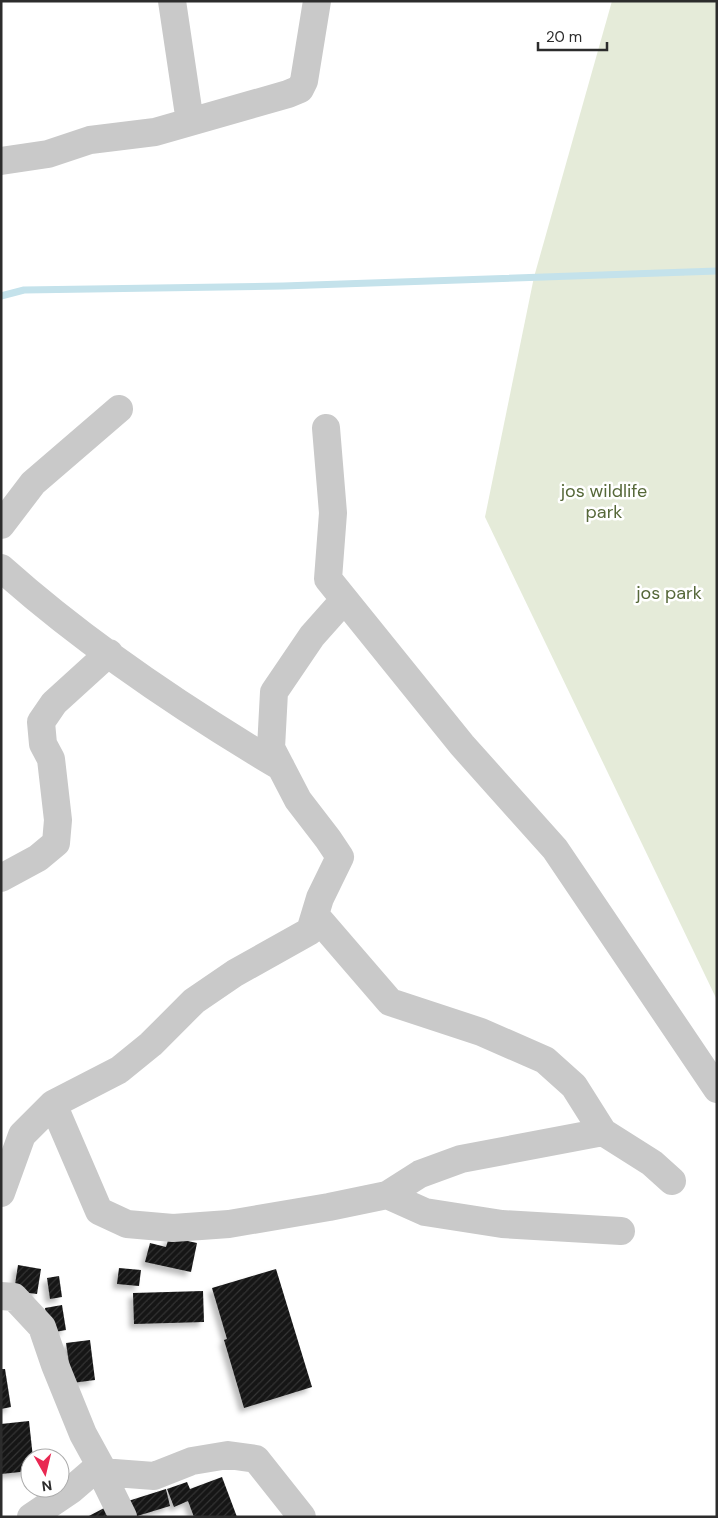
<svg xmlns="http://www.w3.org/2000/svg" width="718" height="1518" viewBox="0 0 718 1518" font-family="'DM Sans',sans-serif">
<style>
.park{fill:#e5ebd9}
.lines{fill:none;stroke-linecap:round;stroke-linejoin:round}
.stream{stroke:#c4e2eb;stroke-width:7}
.building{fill:url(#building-hatch);filter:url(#shadow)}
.minor{stroke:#c9c9c9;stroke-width:28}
.labels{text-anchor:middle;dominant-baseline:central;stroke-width:5;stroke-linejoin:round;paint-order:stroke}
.park-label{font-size:18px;fill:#566839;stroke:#fff}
</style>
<defs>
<pattern id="building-hatch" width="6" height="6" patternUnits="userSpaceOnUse" patternTransform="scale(1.25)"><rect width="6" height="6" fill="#131313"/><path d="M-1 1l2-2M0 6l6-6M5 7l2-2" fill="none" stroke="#363636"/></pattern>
<filter id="shadow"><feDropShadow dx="-4.5" dy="4.5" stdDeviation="2.5" flood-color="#0004"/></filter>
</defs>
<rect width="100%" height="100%" fill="#fff"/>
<path class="park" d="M612,1h105v999l-232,-483 49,-240z"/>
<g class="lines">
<path class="stream" d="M1,296l23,-6 259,-4 434,-15"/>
</g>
<path class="building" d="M169,1237l28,6 -6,29 -46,-10 5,-19 16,4z
M18,1265l23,4 -4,25 -23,-3z
M119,1268l22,2 -2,16 -22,-2z
M276,1269l36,118 -68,21 -20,-68 3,-1 -15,-51z
M59,1276l3,21 -12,2 -3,-21z
M203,1291l1,31 -70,2 -1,-31z
M62,1305l4,25 -17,3 -4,-25z
M90,1340l5,40 -23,3 -6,-40z
M1,1369h4l6,38 -10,2z
M29,1421l4,37h-3v13l-29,3v-50z
M222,1477l15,40h-43l-6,-16 -14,6 -7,-18 20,-7 3,7z
M166,1489l4,17 -36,11 -9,-15z
M108,1506l5,11h-26z"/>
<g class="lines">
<path class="minor" d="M172,1l18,121
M1,161l47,-7 42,-14 65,-8 133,-38 12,-5 4,-8 13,-80
M326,428l7,85 -5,66 134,166 93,104 162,240
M1,525l32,-42 86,-74
M1,568c85,76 182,141 280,199
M1,878l37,-20 18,-15 2,-23 -7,-61 -8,-15 -2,-22 13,-19 55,-50
M315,915l75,87 91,30 64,28 29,26 29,46
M53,1104l46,107 28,13 46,4 56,-4 100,-17 58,-12 38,17 77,12 119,7
M1,1193l21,-58 31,-31 66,-34 32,-26 43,-43 41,-28 75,-42 10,-33 20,-41 -12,-18 -30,-39 -27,-52 3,-56 38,-56 32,-36
M387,1195l33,-21 41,-15 142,-27 49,31 20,18
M1,1296l13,1 28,30 13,38 28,69 17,31 1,7 53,4 38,-15 36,-6 28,4 46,58
M101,1472l22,45
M31,1517l40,-27 29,-25"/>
</g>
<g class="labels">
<g class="park-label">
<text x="604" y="491">jos wildlife<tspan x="604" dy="21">park</tspan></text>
<text x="669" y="593">jos park</text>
</g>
</g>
<rect width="718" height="1518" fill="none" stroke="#2c2c2c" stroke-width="5"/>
<g transform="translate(45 1473) rotate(172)"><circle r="24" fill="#ffffff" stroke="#ababab"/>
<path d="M0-4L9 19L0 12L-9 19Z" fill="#e92852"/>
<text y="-8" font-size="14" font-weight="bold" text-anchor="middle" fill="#2c2c2c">N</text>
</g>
<path d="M538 42v8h69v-8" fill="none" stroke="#2c2c2c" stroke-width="2.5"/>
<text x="546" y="42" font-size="15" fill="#2c2c2c" stroke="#ffffff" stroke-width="4" paint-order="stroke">20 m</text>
</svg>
